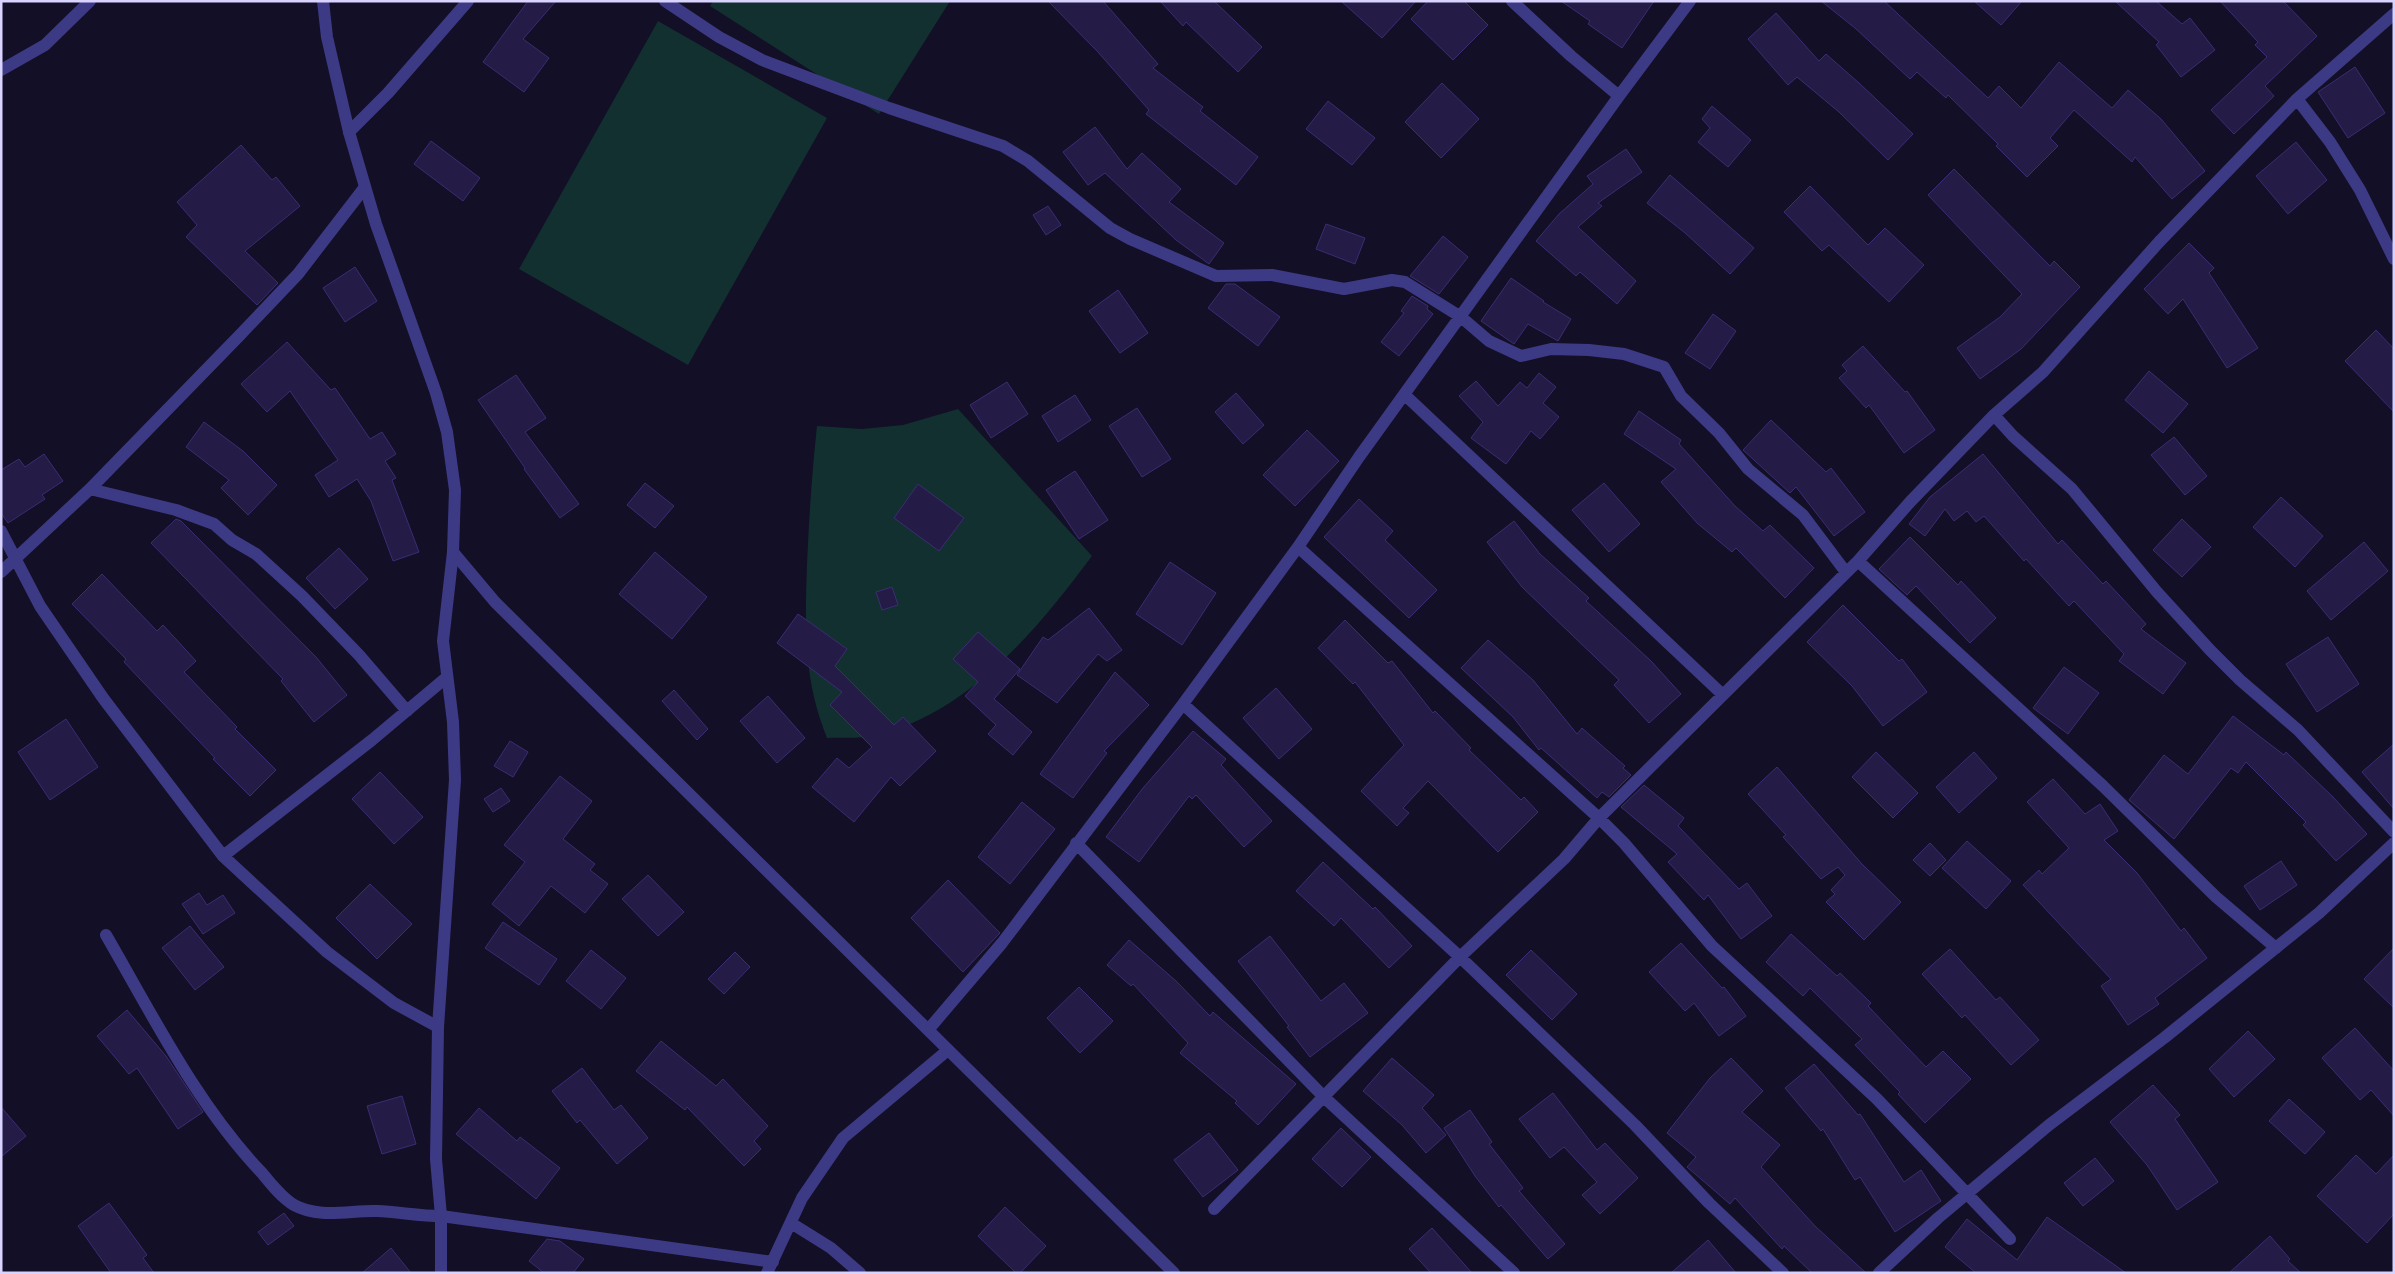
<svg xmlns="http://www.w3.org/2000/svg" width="2395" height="1274" viewBox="0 0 2395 1274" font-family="'Open Sans',sans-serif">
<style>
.green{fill:#12302f}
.building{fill:#241b47;stroke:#3b2d73}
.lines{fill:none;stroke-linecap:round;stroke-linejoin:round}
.minor{stroke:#3d3a85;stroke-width:12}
.tertiary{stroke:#3d3a85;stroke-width:12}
</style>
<rect width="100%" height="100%" fill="#130f26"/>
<path class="green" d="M713,1h237l-71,113 -169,-108z
M658,21l169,97 -139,247 -169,-96z
M958,409l134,147c-55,74 -128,163 -223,180 -14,3 -29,1 -42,2 -24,-60 -22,-111 -20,-174 2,-46 5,-92 10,-138l45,3 41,-4z"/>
<path class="building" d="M528,1h28l-33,38 26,19 -25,34 -41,-30z
M1048,1h55l55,63 -5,4 50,39 -3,4 58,46 -22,28 -90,-71 3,-4 -52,-59z
M1160,1h54l48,46 -24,25 -52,-50 -3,4z
M1341,1h75l-34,37z
M1428,1h36l24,24 -35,35 -42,-41z
M1561,1h93l-32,47 -34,-24 2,-3z
M1821,1h63l104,97 11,-12 22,22 38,-46 53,46 16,-18 33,29 44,52 -33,28 -37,-42 -3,5 -58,-52 -24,28 8,8 -31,31 -31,-31 2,-2 -50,-49 -2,3 -29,-26 -7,7 -55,-51z
M1974,1h48l-21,24z
M2115,1h41l26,23 8,-6 25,32 -34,27 -25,-32 3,-3z
M2220,1h63l34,35 -52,50 9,10 -40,38 -23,-24 56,-53 -12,-12 3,-3z
M1776,13l43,48 7,-7 33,29 54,51 -25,26 -49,-48 -42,-35 -9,8 -40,-46z
M2355,67l30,46 -37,25 -30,-46z
M1442,83l37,36 -38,39 -36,-36z
M1328,101l47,37 -23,27 -46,-36z
M1712,106l39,34 -23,27 -30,-25 12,-14 -8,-9z
M1095,127l32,42 15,-16 39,36 -12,13 55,41 -15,21 -33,-24 -71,-67 -17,12 -25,-33z
M431,141l49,37 -17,23 -49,-37z
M2296,142l31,38 -39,34 -32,-38z
M241,145l31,35 4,-3 24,29 -55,45 33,32 -21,22 -71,-68 11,-12 -20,-23z
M1626,149l16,23 -44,31 4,3 -24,21 58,54 -19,23 -37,-32 -4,4 -40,-35 23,-27 34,-30 -6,-8z
M1954,169l96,97 4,-5 26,26 -59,62 -41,30 -23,-31 43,-31 22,-23 -94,-99z
M1670,175l84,73 -24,26 -46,-42 -37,-29z
M1810,186l58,59 17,-17 39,37 -35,37 -60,-57 -7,6 -38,-39z
M1048,206l13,19 -15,10 -13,-20z
M1326,224l39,14 -10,26 -39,-15z
M1443,236l25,21 -29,37 -29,-18z
M2189,243l25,25 -5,5 49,75 -31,20 -44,-69 -15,15 -24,-25z
M355,267l22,34 -32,21 -22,-34z
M1511,278l33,23 -1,1 28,17 -13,22 -30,-17 -14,20 -33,-23z
M1226,284h9l45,33 -22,29 -50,-38z
M1118,290l30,43 -28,20 -31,-42z
M1412,296l16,10 -1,3 6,5 -34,42 -18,-14 23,-29 -3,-2z
M1713,314l23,17 -26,38 -25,-16z
M2376,330l18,19v63l-49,-51z
M287,342l44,48 4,-2 35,51 12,-7 14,22 -11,7 11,17 -4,2 27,72 -26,9 -22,-60 -14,-22 -28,18 -14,-22 23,-15 -48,-69 -23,21 -26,-28z
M1863,346l42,46 2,-1 28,39 -31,23 -35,-48 -3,3 -27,-30 8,-7 -5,-6z
M2149,371l39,33 -25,29 -38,-33z
M1539,373l17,14 -13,16 16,14 -19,22 -9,-8 -25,33 -35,-26 12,-16 -24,-26 17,-15 22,25 22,-24 7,6z
M516,375l30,43 -21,14 54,72 -19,14 -36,-49 1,-1 -47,-68z
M1007,382l21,32 -37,24 -21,-33z
M1236,393l28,32 -21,19 -28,-32z
M1075,395l16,25 -33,22 -16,-26z
M1137,408l34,51 -29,18 -33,-51z
M1639,411l42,29 -2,4 56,62 28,25 7,-6 44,43 -29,30 -49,-50 -4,4 -35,-29 -36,-41 15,-13 -52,-35z
M1771,420l55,52 5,-4 34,44 -31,24 -38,-49 -6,6 -47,-43z
M204,422l39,29 34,34 -29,30 -27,-27 8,-8 -43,-33z
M1307,430l32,31 -44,45 -32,-31z
M2174,437l33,39 -22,19 -34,-40z
M44,454l19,27 -21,14 3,4 -37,24 -7,-10v-43l18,-11 6,8z
M1983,454l75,90 4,-4 41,44 3,-3 40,43 -5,5 45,34 -23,31 -44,-33 5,-7 -50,-53 -5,5 -43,-47 -2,2 -40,-45 -8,6 -9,-11 -13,10 -9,-12 -20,27 -16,-12 21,-27z
M1075,471l33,49 -29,19 -33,-49z
M645,483l29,23 -19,22 -28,-23z
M1604,483l36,41 -31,28 -37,-42z
M918,484l46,34 -25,33 -45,-33z
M2281,497l42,39 -28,31 -42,-40z
M1359,499l34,32 -8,9 52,50 -28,28 -85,-81z
M176,519l5,2 135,136 31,38 -33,27 -33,-41 2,-2 -132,-136z
M2182,519l29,28 -29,30 -29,-27z
M1514,521l26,33 49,44 -3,3 65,60 30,33 -32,29 -35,-38 5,-5 -97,-93 -35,-45z
M1910,537l48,48 3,-4 35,37 -26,25 -54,-57 -9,9 -28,-26z
M2364,542l24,29 -57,49 -24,-29z
M339,548l29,31 -33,30 -29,-31z
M655,552l52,45 -35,42 -53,-45z
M1170,562l46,31 -34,52 -46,-31z
M102,574l55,57 6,-6 33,36 -12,11 53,55 -2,2 41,41 -26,26 -37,-37 2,-1 -91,-96 2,-3 -54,-55z
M892,587l6,18 -16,5 -6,-18z
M1843,605l56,56 3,-2 25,33 -44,34 -31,-40 -45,-44z
M1089,608l33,42 -15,11 -9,-7 -41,49 -40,-28 26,-38 5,3z
M798,614l49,35 -12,17 59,59 9,-8 33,34 -36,35 -9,-9 -37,45 -42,-35 25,-29 12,10 23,-21 -42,-42 12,-13 -65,-49z
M1345,620l43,43 4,-2 41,52 2,-2 36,37 -2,2 52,50 3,-3 14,15 -40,40 -70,-71 -25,27 6,5 -12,13 -36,-35 43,-46 -49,-63 -2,2 -35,-36z
M978,632l42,37 -26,30 38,33 -19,23 -25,-21 8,-9 -31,-29 13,-14 -25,-23z
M2328,637l31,47 -42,28 -31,-48z
M1488,640l45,40 44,54 5,-6 43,38 -2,2 8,7 -22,22 -7,-5 -5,6 -56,-50 -2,2 -26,-33 -52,-49z
M2064,667l35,26 -31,41 -35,-26z
M1115,672l34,33 -45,46 3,2 -34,45 -33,-24z
M1276,688l36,41 -33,30 -36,-41z
M674,690l34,39 -11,11 -35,-39z
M768,696l37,42 -28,25 -37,-42z
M2233,716l51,39 2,-3 47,45 34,37 -31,27 -33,-36 3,-3 -60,-60 -8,11 -7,-5 -57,71 -45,-39 35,-45 24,19z
M66,719l32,48 -48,33 -32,-48z
M1193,731l33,28 -5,6 51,56 -28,26 -48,-52 -4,4 -3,-3 -50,66 -33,-25 37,-49z
M510,741l18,11 -15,25 -19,-11z
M2394,744v65l-32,-37z
M1876,752l42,41 -25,25 -41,-41z
M1974,752l23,26 -38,35 -23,-26z
M1777,767l85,97 39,38 -37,38 -38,-38 9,-8 -4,-4 14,-15 -7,-8 -17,12 -38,-42 3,-2 -38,-41z
M380,772l43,45 -29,27 -42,-45z
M560,776l32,25 -29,38 32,25 -5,6 18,14 -23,29 -34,-27 -32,40 -27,-22 33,-42 -21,-17z
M2053,779l32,35 15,-10 18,27 -14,9 33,33 44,58 3,-3 23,30 -52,40 4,6 -31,21 -27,-39 10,-7 -88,-94 16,-15 3,4 27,-26 -42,-46z
M1644,785l40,33 -6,8 61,63 8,-6 25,33 -31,23 -33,-44 -4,5 -36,-38 9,-8 -56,-47z
M501,788l9,13 -17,11 -9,-13z
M1022,802l33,27 -45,55 -32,-27z
M1967,841l44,40 -25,28 -44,-41z
M1930,843l16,17 -16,16 -17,-16z
M2281,861l16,24 -37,25 -16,-24z
M1323,862l50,47 2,-2 37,39 -23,22 -48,-50 -7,8 -38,-35z
M648,875l36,37 -26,24 -36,-37z
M948,880l52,53 -37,39 -52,-54z
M370,884l42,40 -35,35 -41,-41z
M199,893l8,12 16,-10 12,18 -32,21 -21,-30z
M503,922l54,37 -18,26 -54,-37z
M190,926l34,41 -29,23 -33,-42z
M1791,934l46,42 3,-3 31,30 -3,3 58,61 17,-16 28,28 -46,44 -27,-29 2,-2 -45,-47 7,-6 -52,-51 -7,8 -37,-34z
M1270,936l51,65 23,-18 24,30 -58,44 -23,-30 2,-1 -51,-65z
M1129,940l47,41 34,35 3,-4 83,72 -38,41 -23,-22 2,-2 -57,-48 8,-10 -55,-59 -2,2 -24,-21z
M1681,943l41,45 2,-1 22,29 -27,20 -25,-33 -9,8 -36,-39z
M2394,948v60l-30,-29z
M1950,949l46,51 4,-3 39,43 -28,25 -46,-50 -3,3 -40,-44z
M591,950l35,28 -25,31 -35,-28z
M1531,950l46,44 -25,26 -46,-45z
M735,952l15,15 -26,27 -16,-15z
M1079,987l34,34 -33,32 -33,-35z
M127,1010l39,46 37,56 -25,17 -41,-61 -8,6 -32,-38z
M2355,1028l39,43v45l-23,-26 -11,10 -38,-42z
M2248,1031l27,28 -41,38 -25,-28z
M661,1041l55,45 7,-7 45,47 -14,15 7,8 -17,17 -57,-59 -2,3 -49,-39z
M1392,1058l42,37 -12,13 24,27 -20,18 -24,-28 -39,-34z
M1731,1058l32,33 -21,21 38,33 -19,22 54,59 51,47h-54l-28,-27 -2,3 -47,-51 -5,6 -43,-37 9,-10 -29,-24 43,-55z
M1814,1064l44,51 2,-1 44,68 17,-12 20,31 -46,31 -35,-55 -5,3 -32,-51 -2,2 -36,-43z
M582,1068l32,42 7,-5 27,33 -31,26 -37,-44 -3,3 -25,-32z
M2153,1085l27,30 -5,4 43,63 -41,28 -30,-45 -37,-43z
M1553,1093l44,57 8,-7 33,35 -38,36 -18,-19 15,-13 -33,-35 -14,11 -31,-39z
M402,1096l14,48 -34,10 -15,-48z
M2289,1099l36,33 -20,22 -36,-33z
M1,1107l25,29 -25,21z
M479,1108l38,33 3,-4 40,31 -24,31 -80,-65z
M1470,1110l22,32 -3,2 34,44 -4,3 46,53 -17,15 -47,-54 -2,2 -24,-31 -31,-48z
M1341,1128l30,29 -29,30 -30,-28z
M1209,1133l29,37 -35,27 -29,-37z
M2356,1155l20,19 18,-19v59l-27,29 -50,-47z
M2095,1158l19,23 -31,25 -19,-23z
M109,1203l38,52 -4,3 11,15h-43l-33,-47z
M1005,1207l41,39 -26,27h-4l-38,-37z
M284,1213l10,13 -26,19 -10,-13z
M2047,1217l79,56h-150l-31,-26 22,-28 50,41z
M1432,1228l40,45h-41l-22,-24z
M2270,1236l20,23 -2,2 13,12h-72z
M547,1239l13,2 24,18 -11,14h-29l-15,-12z
M1708,1240l28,33h-65z
M391,1248l20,25h-49z"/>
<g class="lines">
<path class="minor" d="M665,1l54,36 43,23 127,48 114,38 25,15 82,67 20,11 86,37 56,-1 72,14 48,-9 13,2 56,35 28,24 32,15 30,-7 38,1 35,4 40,13 17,29 38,37 29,36 55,46 42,56
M1512,1l59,55 48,40
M1,70l44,-25 45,-44
M2297,99l33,43 30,48 34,69
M349,132l39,-39 80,-92
M1405,395l318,300
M1994,415l19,21 59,53 85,103 53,58 30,30 58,50 96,102
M90,489l86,21 38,14 18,16 24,14 46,42 57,59 48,56
M1,531l39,75 63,92 120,158 104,96 67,51 44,24
M1298,547l301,271 25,25 88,103 165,153 133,140
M453,552l42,50 679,671
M1858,561l245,225 113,111 60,51
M1,572l89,-83 149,-153 59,-62 67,-87
M1183,704l277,253 175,168 74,78 74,70
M1076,843l249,255 189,175
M223,856l149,-116 75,-63
M106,935c47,81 91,170 156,238 9,11 20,25 32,32 25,14 57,5 83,6 22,1 43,5 64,5l332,46
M928,1030l74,-87 181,-239 115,-157 61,-90 260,-361 71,-95
M1214,1209l246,-252 104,-98 35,-41 259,-257 52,-59 84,-87 49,-43 116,-130 138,-143 97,-85
M791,1223l40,25 29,25
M767,1273l35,-75 41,-60 105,-88
M1879,1273l59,-55 111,-93 115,-87 155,-125 75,-70"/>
<path class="tertiary" d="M323,1l4,36 22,95 27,92 60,169 11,39 8,58 -2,62 -10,89 10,81 2,58 -17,247 -2,132 5,57v57"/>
</g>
<rect width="2395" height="1274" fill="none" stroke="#d9d4ff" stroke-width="5"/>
</svg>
